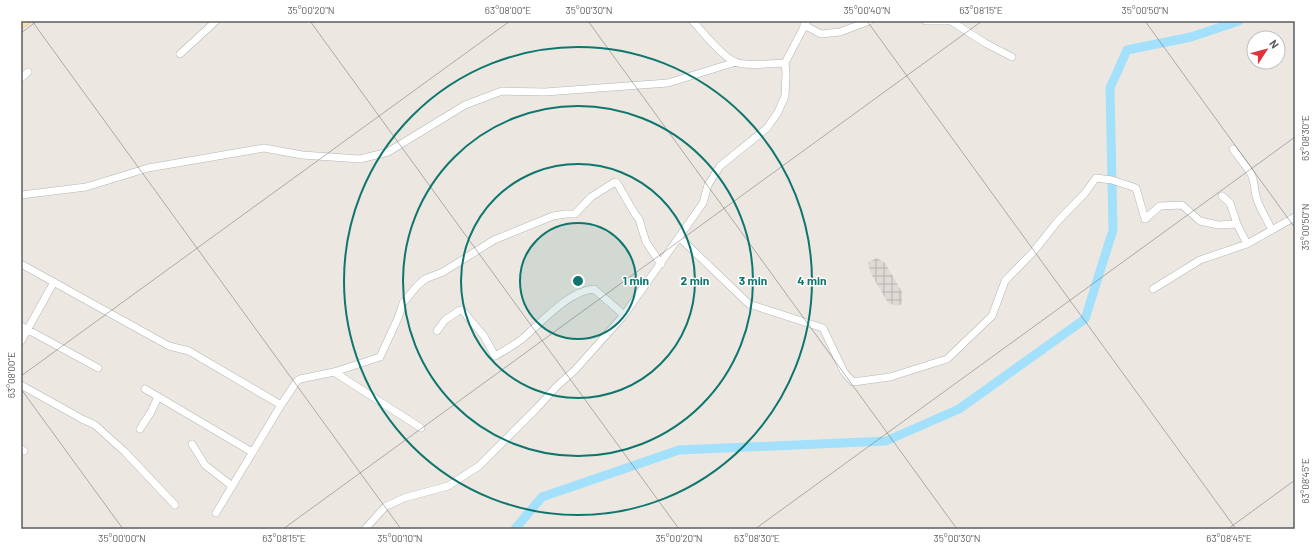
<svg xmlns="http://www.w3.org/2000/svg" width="1316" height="550" viewBox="0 0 1316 550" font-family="Barlow,sans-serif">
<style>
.industrial{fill:url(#industrial-grid)}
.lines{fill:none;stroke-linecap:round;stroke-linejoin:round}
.river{stroke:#a3e0fb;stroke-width:9}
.minor-casing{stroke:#b2b5b8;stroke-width:8}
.major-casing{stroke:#eab05c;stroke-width:9}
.minor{stroke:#fff;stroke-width:7}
.major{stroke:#fbe3a8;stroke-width:8}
.ticks{fill:none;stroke:#5a5e62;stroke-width:1;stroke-opacity:0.45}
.ring{fill:none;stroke:#0f766e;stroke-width:2}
.centre{fill:#0f766e;stroke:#fff;stroke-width:2}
.ring-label{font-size:12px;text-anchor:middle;font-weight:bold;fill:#0f766e;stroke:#fff;stroke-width:3;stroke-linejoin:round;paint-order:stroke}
.neatline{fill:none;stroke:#5a5e62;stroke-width:1.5}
.ticks-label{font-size:10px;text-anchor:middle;fill:#5a5e62}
</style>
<defs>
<pattern id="industrial-grid" width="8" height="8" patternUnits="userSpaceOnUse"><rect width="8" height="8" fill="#dedad6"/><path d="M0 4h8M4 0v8" fill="none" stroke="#b7b4b1"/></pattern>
</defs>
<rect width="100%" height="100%" fill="#ece8e1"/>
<path class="industrial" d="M877,258l8,5 17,29v12l-5,2 -9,-3 -18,-31 -2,-10z"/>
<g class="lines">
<path class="river" d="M515,529l27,-32 137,-47 207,-9 73,-32 126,-90 28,-89 -3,-142 17,-38 64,-13 48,-16"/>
<g class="minor-casing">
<path id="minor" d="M693,21c10,12 29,35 42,41 13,5 37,1 50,1
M926,21h23
M951,21l34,22 27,14
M804,25l17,9 19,-2 29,-11
M180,54l36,-33
M21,78l7,-6
M1233,149c6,9 13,16 18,25 4,7 3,17 6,25 3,10 10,21 15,31
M21,195l65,-8 62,-19 116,-20 38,7 58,4 28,-7 77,-47 37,-14 43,1 123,-9 68,-21
M1222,196l8,7 7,21
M679,237l70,67 74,24 21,44 9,10 37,-5 57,-18 45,-43 13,-35 29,-30 23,-29 28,-29 11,-15 16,2 24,8 9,31 15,-13 22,-1 18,16 18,4 19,-1 10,20
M21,264l148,82 20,5 92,54
M1153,289l47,-29 47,-16 48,-27
M21,326l77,42
M437,331l8,-11 15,-10h2l22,26 11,20c9,-5 19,-11 27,-17 19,-16 46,-48 72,-50l30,26
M21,341l33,-59
M334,372l87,56
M21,385l61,34 13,6 30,27 50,53
M145,389l107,63
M140,429l11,-17 7,-15
M192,444l13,21 27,21
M21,449l3,2
M216,513l65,-108 16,-24 3,-2 34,-7 46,-15 18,-39 5,-15 14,-17 8,-7 18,-7 51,-32 59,-24 13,-2h9l16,-17 24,-15 2,1 18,31 4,5 7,23 15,22
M365,529l20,-22 19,-9 44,-12 31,-20 58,-58 20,-22 18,-16 49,-55 79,-112 5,-18 12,-19 47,-38 11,-16 7,-16 1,-23 -1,-10 22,-42"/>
</g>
<g class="major-casing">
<path id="major" d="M21,24l5,-3"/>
</g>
<use href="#minor" class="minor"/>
<use href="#major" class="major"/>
</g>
<path class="ticks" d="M32,21l369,508M310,21l369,508M588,21l369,508M867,21l369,508M1145,21l150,207M21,33l16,-12M21,376l489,-355M21,389l102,140M283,529l699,-508M755,529l540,-392M1228,529l67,-49"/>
<circle cx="578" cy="281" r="58" fill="#0f766e" fill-opacity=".12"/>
<g class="ring">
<circle cx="578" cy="281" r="58"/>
<circle cx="578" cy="281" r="117"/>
<circle cx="578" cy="281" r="175"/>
<circle cx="578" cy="281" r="234"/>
</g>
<circle cx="578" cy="281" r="6" class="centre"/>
<g class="ring-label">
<text x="636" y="285">1 min</text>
<text x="695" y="285">2 min</text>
<text x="753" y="285">3 min</text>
<text x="812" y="285">4 min</text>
</g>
<rect width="1316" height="550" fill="none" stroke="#ffffff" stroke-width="44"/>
<g transform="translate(1266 50) rotate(54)"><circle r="19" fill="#ffffff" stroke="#bdbfc0"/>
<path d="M0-3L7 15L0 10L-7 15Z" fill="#e0333c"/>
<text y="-6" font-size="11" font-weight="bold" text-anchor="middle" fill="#5a5e62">N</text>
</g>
<rect x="22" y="22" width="1272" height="506" class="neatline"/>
<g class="ticks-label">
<text x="311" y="14">35°00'20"N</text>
<text x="508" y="14">63°08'00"E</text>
<text x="589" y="14">35°00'30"N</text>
<text x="867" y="14">35°00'40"N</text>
<text x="981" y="14">63°08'15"E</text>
<text x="1145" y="14">35°00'50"N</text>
<text transform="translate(1305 138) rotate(-90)" y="4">63°08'30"E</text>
<text transform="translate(1305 227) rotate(-90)" y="4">35°00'50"N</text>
<text transform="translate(11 375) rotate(-90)" y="4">63°08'00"E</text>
<text transform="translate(1305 481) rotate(-90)" y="4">63°08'45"E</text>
<text x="122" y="542">35°00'00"N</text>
<text x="284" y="542">63°08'15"E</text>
<text x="400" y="542">35°00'10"N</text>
<text x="679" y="542">35°00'20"N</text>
<text x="757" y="542">63°08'30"E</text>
<text x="957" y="542">35°00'30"N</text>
<text x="1229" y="542">63°08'45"E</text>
</g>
</svg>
